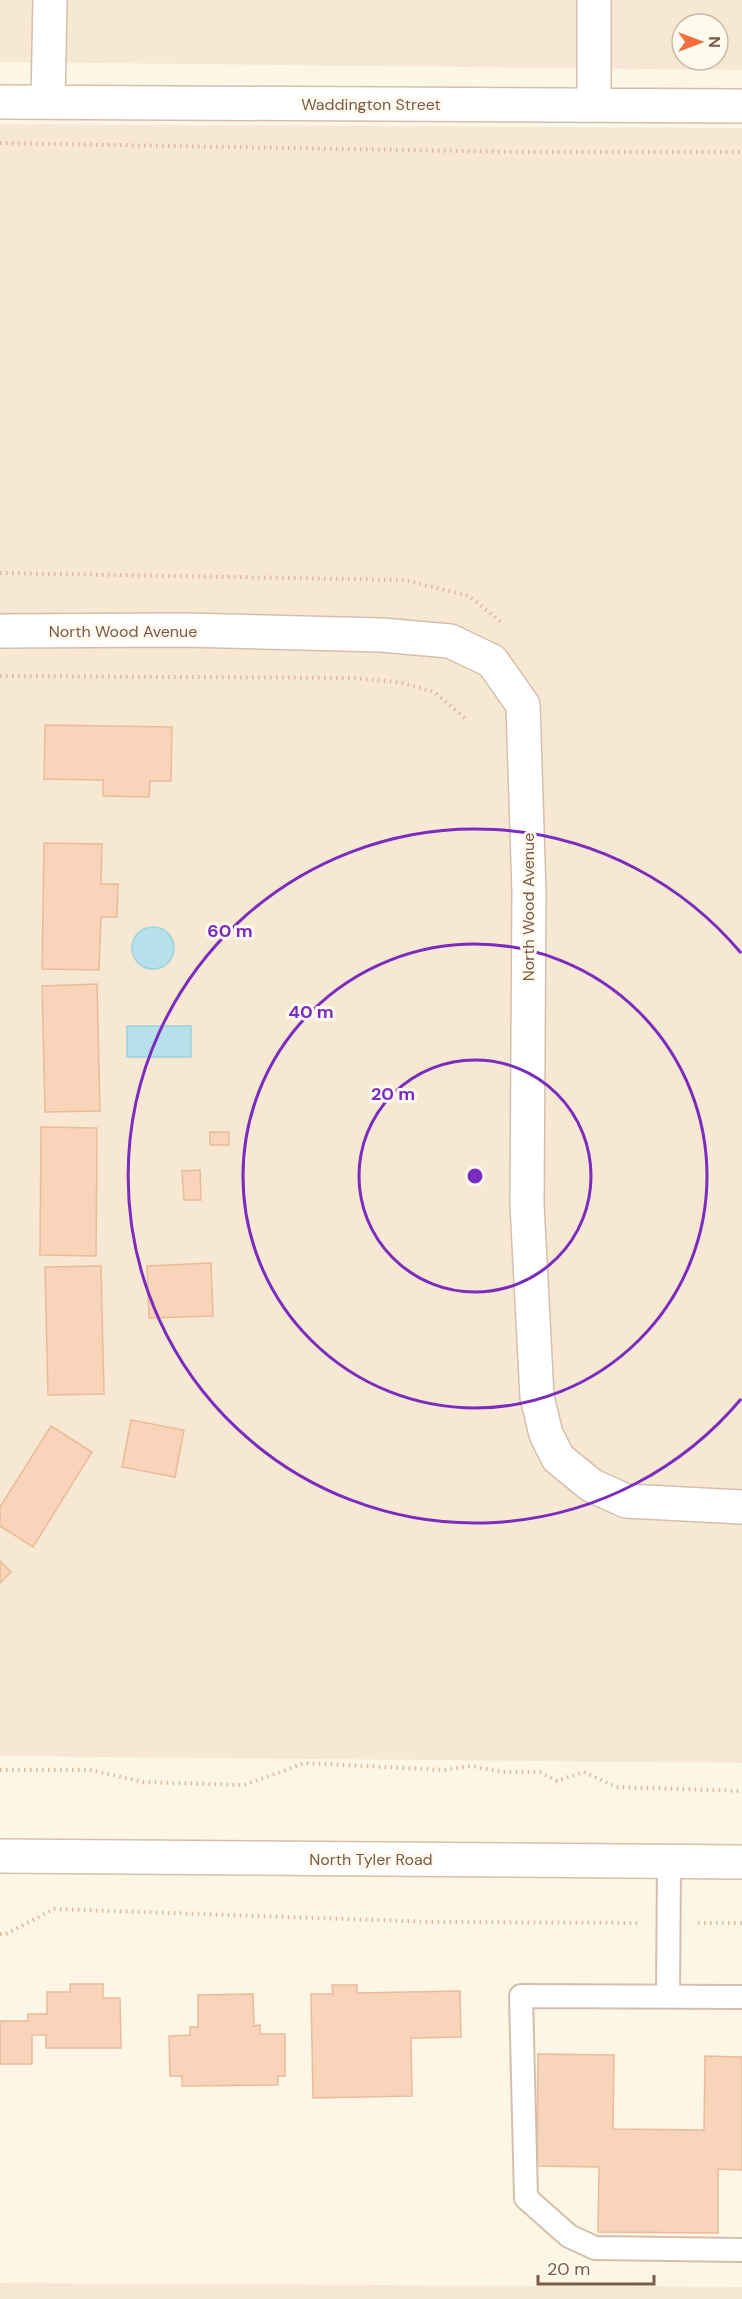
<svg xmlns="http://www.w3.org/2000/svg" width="742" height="2299" viewBox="0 0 742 2299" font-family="'DM Sans',sans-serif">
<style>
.residential{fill:#f7e8d3;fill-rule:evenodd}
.water{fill:#b7e1ea;stroke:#9dd1dd;stroke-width:1.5}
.building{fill:#f7d4ba;stroke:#ebbb99;stroke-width:1.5}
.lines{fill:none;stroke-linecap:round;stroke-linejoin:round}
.lane-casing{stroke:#d4bfad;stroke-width:26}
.street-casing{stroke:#d4bfad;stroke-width:36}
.secondary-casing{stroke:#d7c0a9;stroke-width:36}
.path{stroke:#dcb89d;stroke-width:4;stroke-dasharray:1.5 4.5;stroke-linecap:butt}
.lane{stroke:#fff;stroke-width:22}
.street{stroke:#fff;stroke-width:33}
.secondary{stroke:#fff;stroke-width:33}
.ring{fill:none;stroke:#7b2cbf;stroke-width:3}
.labels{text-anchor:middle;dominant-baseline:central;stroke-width:6;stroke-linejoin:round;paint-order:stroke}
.street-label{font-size:16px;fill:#7a5b47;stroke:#fff9ee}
.centre{fill:#7b2cbf;stroke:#fff9ee;stroke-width:3}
.ring-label{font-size:18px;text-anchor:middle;font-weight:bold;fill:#7b2cbf;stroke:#fff9ee;stroke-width:6;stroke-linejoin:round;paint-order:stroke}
</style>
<rect width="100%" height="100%" fill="#fef6e5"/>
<path class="residential" d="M0,0h742v70l-742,-8zM682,24h36v36h-36z
M0,124l742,4v1635l-742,-7z
M0,2283l742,4v12h-742z"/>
<path class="water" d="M132 948a21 21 0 1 1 42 0a21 21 0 1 1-42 0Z
M127,1026h64v31h-64z"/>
<path class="building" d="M45,725l127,2 -1,54h-21l-1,16 -46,-1v-16l-59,-1z
M44,843l58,1 -1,40h17l-1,33h-16l-2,53 -57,-1z
M97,984l3,127 -55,1 -3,-126z
M41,1127l56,1 -1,128 -56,-1z
M210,1132h19v13h-19z
M200,1170l1,30h-17l-2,-29z
M211,1263l2,53 -64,2 -2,-52z
M101,1266l3,128 -56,1 -3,-128z
M131,1420l53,10 -9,47 -53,-10z
M51,1426l41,26 -59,95 -33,-21v-19z
M0,1561l11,11 -11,11z
M70,1984h33v14h17l1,50h-75v-13h-14v29h-32v-43h28v-7h19v-22h23z
M332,1985h25v8l103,-2 1,46 -50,1 1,58 -99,2 -2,-104h22z
M253,1994l1,32 6,-1v9h25v42h-7v9l-96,1v-10h-12l-1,-40 21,-1v-8h8v-32z
M538,2054l76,1 -1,74 91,1 1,-74 37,1v113l-24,-1v64l-120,-1 1,-65 -62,-1z"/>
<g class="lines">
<g class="lane-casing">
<path id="lane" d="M668,1995l1,-133
M742,1997l-221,-1 5,202 43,38 26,12 147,2"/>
</g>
<g class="street-casing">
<path id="street" d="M0,102l742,4
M48,102l2,-102
M594,105v-105
M0,631l184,-1 197,5 69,6 42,20 31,44 6,187 -2,312 10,193 9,37 12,24 33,27 35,16 116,6"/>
</g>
<g class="secondary-casing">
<path id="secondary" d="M0,1856l742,6"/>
</g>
<path class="path" d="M0,143l517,9h225
M0,573l405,7 64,16 32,26
M0,676l355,2 47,5 32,9 31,26
M0,1770h90l53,12 101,3 61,-22 139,7 27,-4 32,6h37l17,9 27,-9 32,15 126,4
M698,1923h44
M0,1934h6l48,-25 380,13 205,1"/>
<use href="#lane" class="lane"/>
<use href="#street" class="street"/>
<use href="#secondary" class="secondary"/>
</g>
<g class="ring">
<circle cx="475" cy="1176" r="116"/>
<circle cx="475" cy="1176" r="232"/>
<path d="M741 1399A347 347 0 1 1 741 953"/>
</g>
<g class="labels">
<g class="street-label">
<text x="371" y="104">Waddington Street</text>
<text x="123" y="631">North Wood Avenue</text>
<text transform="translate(528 907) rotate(-90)">North Wood Avenue</text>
<text x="371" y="1859">North Tyler Road</text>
</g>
</g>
<circle cx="475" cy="1176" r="9" class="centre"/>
<g class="ring-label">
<text x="230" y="937">60 m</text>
<text x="311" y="1018">40 m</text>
<text x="393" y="1100">20 m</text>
</g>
<g transform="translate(700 42) rotate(90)"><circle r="28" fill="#fff9ee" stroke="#cabaab" stroke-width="1.5"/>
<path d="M0-4.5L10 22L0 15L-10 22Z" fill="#f36e3f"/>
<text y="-9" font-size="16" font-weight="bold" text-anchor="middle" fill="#7a5b47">N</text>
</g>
<path d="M538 2275v9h116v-9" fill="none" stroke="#7a5b47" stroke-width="3"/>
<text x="547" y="2275" font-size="18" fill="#7a5b47" stroke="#fff9ee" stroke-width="4.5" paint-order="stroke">20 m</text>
</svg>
